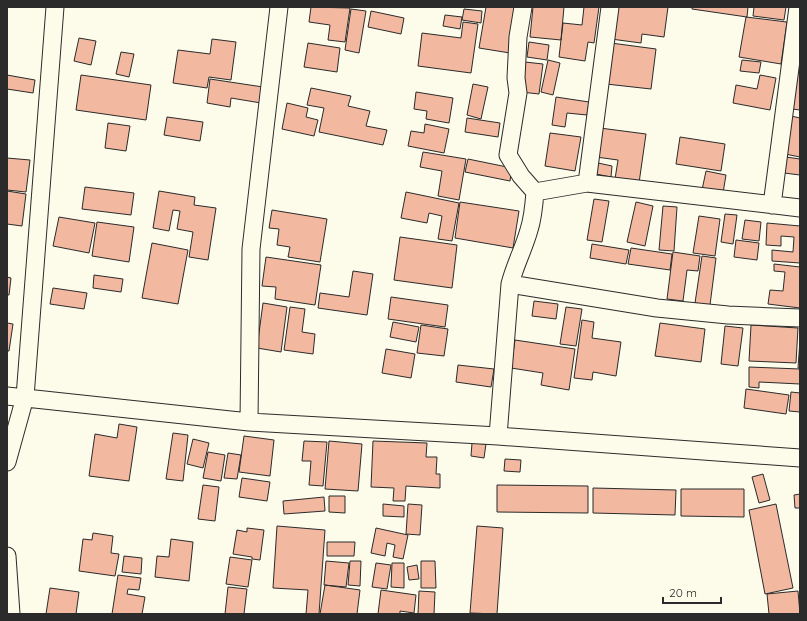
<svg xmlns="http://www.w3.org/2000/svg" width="807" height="621" viewBox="0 0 807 621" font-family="Quicksand,sans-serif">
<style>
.building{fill:#f2b8a0;stroke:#2b2b2b}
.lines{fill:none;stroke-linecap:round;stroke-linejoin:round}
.minor-casing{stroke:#2b2b2b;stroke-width:19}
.minor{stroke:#fdfbea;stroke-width:17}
</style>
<rect width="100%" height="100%" fill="#fdfbea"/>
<path class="building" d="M311,7l39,1 -5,34 -17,-2 2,-15 -21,-3z
M486,7h32l-8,46 -31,-5z
M533,7h31l-3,33 -31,-3z
M582,7h17l-5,36 -6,-1 -3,19 -26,-4 4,-34 19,2 2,-18z
M615,7h53l-4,30 -22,-3 -1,9 -30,-4z
M692,7h56l-1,10 -55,-8z
M754,7h32l-2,13 -31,-4z
M351,9l15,2 -7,42 -14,-3z
M464,9l18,2 -1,12 -19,-3z
M371,11l33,7 -3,16 -33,-7z
M445,15l17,2 -2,12 -17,-3z
M746,17l41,5 -6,42 -42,-7z
M463,22l15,2 -7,49 -53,-7 4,-33 39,5z
M79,38l17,3 -5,24 -17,-4z
M212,39l24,3 -5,38 -22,-3 -2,11 -34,-5 5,-33 32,4z
M529,42l20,3 -2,15 -20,-3z
M308,43l32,5 -3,24 -33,-5z
M611,43l45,6 -5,40 -45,-5z
M121,52l13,2 -5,23 -13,-3z
M548,60l12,3 -7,32 -12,-3z
M742,60l19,2 -2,11 -19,-2z
M525,62l18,2 -4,30 -18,-2z
M798,69l2,1v40l-8,-1z
M7,75l28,5 -2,13 -26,-4z
M81,75l70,10 -5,35 -70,-10z
M760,75l16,3 -6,32 -37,-7 3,-18 21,4z
M210,79l53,8 -2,16 -30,-5 -1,9 -23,-4z
M473,84l15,3 -7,32 -14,-4z
M311,88l40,8 -3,10 22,5 -4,15 21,4 -4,15 -64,-13 5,-24 -17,-3z
M416,92l37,6 -4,25 -23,-4 1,-8 -13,-2z
M556,97l33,5 -2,13 -20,-2 -2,14 -13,-2z
M287,103l21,5 -2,9 12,3 -4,16 -32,-7z
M791,116l9,2v39l-15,-3z
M167,117l36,5 -3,19 -36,-6z
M467,118l33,5 -2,14 -33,-5z
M108,123l22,3 -4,25 -21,-3z
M425,124l24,5 -5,24 -36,-7 3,-15 13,2z
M600,128l46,6 -7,49 -24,-4 3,-19 -22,-3z
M550,133l31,4 -6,34 -30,-5z
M680,137l45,7 -4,27 -45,-7z
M423,152l43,7 -7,41 -21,-4 4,-25 -22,-4z
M786,157l14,2v16l-16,-2z
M7,158l23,2 -4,32 -19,-2z
M468,159l44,9 -2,13 -45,-9z
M598,163l14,3 -1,11 -15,-3z
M706,171l20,4 -3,18 -21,-3z
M85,187l49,6 -3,22 -49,-6z
M7,191l19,3 -4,32 -15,-2z
M159,191l36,6 -1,8 22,3 -8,52 -19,-3 4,-25 -16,-3 3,-18 -7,-1 -4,21 -16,-3z
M406,192l53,11 -7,38 -14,-2 4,-23 -13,-3 -2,10 -26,-5z
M594,199l15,2 -7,41 -15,-2z
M460,202l59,9 -6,37 -58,-10z
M636,202l17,4 -8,40 -18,-4z
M663,206l14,1 -3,44 -15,-1z
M272,210l55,9 -7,43 -32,-5 2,-10 -13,-2 2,-16 -10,-1z
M725,214l12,1 -4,29 -12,-2z
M699,216l21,3 -5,37 -22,-3z
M59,217l36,6 -6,30 -36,-7z
M745,220l16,2 -2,19 -17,-2z
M97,222l37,5 -5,35 -37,-6z
M767,223l33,3v37l-28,-2v-11l21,2 1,-15 -13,-1v10l-15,-1z
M400,237l57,8 -5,43 -58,-8z
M736,240l23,3 -2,17 -23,-3z
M152,243l36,7 -10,54 -36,-6z
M592,244l37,6 -3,14 -36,-6z
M631,248l41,6 -2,16 -42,-6z
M673,252l27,4 -2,15 -11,-1 -4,31 -16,-2z
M702,256l14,2 -6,47 -15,-2z
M266,257l55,8 -6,40 -40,-6 1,-12 -14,-1z
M774,264l26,3v41l-32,-4 2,-14 13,1 2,-19 -11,-1z
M353,271l20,3 -6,41 -49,-7 2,-15 29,4z
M94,275l29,4 -2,13 -28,-4z
M7,277l4,1 -2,17h-2z
M53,288l34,5 -3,16 -34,-5z
M391,297l57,8 -3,22 -57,-8z
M534,301l24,3 -2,15 -24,-3z
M263,303l24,4 -6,45 -24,-4z
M290,307l15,2 -3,23 13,2 -2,20 -29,-4z
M566,307l16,2 -6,37 -16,-2z
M582,320l12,2 -2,16 29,4 -5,34 -23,-4 -1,8 -18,-2z
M393,322l26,5 -3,15 -26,-5z
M7,323l6,1 -4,27h-2z
M660,323l45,6 -4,33 -46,-6z
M421,325l27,4 -4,27 -27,-3z
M751,325l47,3 -2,35 -47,-2z
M725,326l18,2 -5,38 -17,-2z
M515,340l60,9 -6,41 -28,-5 2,-12 -32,-5z
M800,340v28h-2z
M386,349l29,5 -4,24 -29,-5z
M458,365l36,4 -3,18 -35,-5z
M749,367l51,2v15l-41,-2v6l-10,-1z
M746,389l43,6 -3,19 -42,-6z
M791,392l9,1v19l-11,-1z
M119,424l18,3 -8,54 -40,-5 6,-42 22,4z
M173,433l15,2 -5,46 -17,-2z
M244,436l30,4 -4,36 -31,-4z
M193,439l16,4 -6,25 -16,-4z
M304,441l23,1 -4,44 -14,-1 2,-24h-9z
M329,441l33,3 -4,47 -33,-2z
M373,441l54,2 -1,14h11l-1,17h4v14l-34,-2 -1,15h-12l1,-13 -23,-1z
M472,443l14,1 -2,14 -13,-2z
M208,452l17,3 -4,26 -18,-3z
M228,453l13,2 -4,24 -13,-1z
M505,459l16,1 -1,12 -16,-1z
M763,474l7,26 -11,3 -7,-26z
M242,478l28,4 -3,19 -28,-4z
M203,485l16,2 -4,34 -17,-2z
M497,485l91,1v27l-91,-1z
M593,488l83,2 -1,25 -82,-2z
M681,489h63v28l-63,-1z
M800,494v14h-5l-1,-13z
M329,496h16v17l-16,-1z
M324,497l1,14 -41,3 -1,-13z
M383,504l21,2v11l-21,-1z
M408,504l14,1 -2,30 -14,-1z
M776,504l17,84 -28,6 -16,-84z
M277,526l48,4 -6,84h-13l2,-24 -35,-2z
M477,526l26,2 -6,86 -27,-1z
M247,528l17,2 -4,30 -8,-1v-2l-19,-3 4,-24 10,2z
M376,528l32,7 -5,24 -10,-2 2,-12 -8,-2 -2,13 -14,-3z
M93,533l20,3 -2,17 8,1 -4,22 -36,-5 4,-32 9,1z
M171,539l22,3 -4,39 -34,-4 2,-21 12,1z
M327,542h28l-1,14h-27z
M124,556l18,2 -1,16 -19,-2z
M230,557l22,3 -4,27 -22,-3z
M326,561l23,2 -3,24 -22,-2z
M350,561h11l-1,25 -12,-1z
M421,561h14l1,27h-15z
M376,563l15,2 -4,24 -15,-2z
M392,563h12v25l-13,-1z
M417,565l2,14 -10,1 -2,-13z
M118,575l23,3 -2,12 -11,-1 -1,5 18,3 -3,17h-30z
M325,585l35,5 -3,24h-37z
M228,587l19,2 -3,25h-19z
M50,588l29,4 -3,22h-30z
M381,590l35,5 -2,18 -14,-2v3h-22z
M419,591l16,1 -1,22h-16z
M798,591l2,23h-31l-2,-20z"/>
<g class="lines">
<g class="minor-casing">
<path id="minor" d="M587,183l23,-176
M535,192l52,-9 213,25
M772,205l26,-198
M510,284l147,24 71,7 72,3
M7,396l242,26 249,14 302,22
M249,422l2,-173 28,-242
M498,436l12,-152c5,-19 14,-36 19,-54 4,-12 5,-25 6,-38l-14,-16 -13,-21 10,-62 -2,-15 2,-41 5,-30
M7,462l18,-65 30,-390
M7,556l4,58"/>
</g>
<use href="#minor" class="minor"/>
</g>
<rect width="807" height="621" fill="none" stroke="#2b2b2b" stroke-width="16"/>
<path d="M663 597v6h58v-6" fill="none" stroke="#2b2b2b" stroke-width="2"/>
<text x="669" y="597" font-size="12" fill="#2b2b2b" stroke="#fdfbea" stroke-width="3" paint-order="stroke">20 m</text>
</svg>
